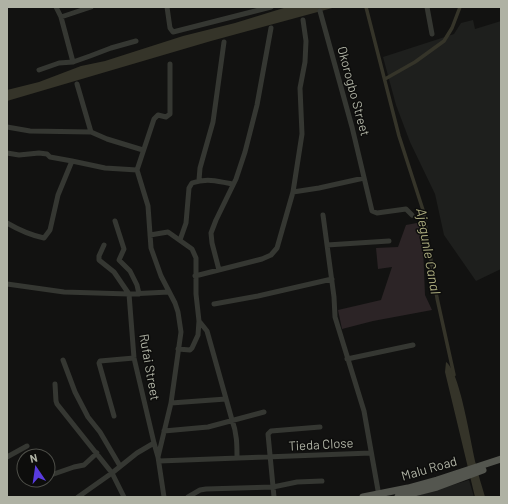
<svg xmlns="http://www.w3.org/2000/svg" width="508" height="504" viewBox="0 0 508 504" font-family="Barlow,sans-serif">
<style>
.built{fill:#1e1f1d}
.green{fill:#2c2426}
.water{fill:#353429}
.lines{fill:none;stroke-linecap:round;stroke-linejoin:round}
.canal{stroke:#353429;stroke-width:3.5}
.minor{stroke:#353732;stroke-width:5}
.major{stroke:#54564f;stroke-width:7}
.labels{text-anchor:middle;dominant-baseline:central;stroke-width:3;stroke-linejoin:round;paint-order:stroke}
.street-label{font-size:13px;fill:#afb2a4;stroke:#0d0d0c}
.water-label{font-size:14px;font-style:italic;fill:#aaaa7d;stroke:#0d0d0c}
</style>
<rect width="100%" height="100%" fill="#121211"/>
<path class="built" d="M473,20l2,9 26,-8v248l-25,12 -32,-46 -9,-41 -25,-52 -14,-37 -13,-48 71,-23 7,-11z
M469,480l5,17h-61z"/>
<path class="green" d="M422,222l3,73 7,15 -59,11 -31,8 -4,-19 43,-10 11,-33 -14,2 -2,-21 22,-1 8,-22z"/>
<path class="water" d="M287,7h49l-125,34 -204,60v-11l32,-8 42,-16 24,-5 78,-25 52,-13z
M446,362c14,9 25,83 30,102 2,11 6,22 9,33h-10l-30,-125z"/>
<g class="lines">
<path class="canal" d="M366,7l33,129 24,74 14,88 17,77
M385,79l30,-17 29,-21 8,-13 8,-21"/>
<path class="minor" d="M56,7l5,10 12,45
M167,7l3,21 3,4 98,-25
M427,7l5,27
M320,11l32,116 20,84 5,2 29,-4 6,6
M61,17l30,-10
M39,70l20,-7 14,-1 17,-6 21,-8 25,-7
M77,84l14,48 16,7 36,11
M7,127l23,4 61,1
M7,153l12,2 20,-2 8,1 3,3 22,4 33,7 32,2
M199,180l1,-12 13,-46 11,-80
M293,192l26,-4 45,-10
M323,215l11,82 1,20 29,94 15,85
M115,221l9,28 -5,11 11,11 7,14 2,9
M7,223c12,7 23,12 37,15l6,-8 8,-35 14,-34
M150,235l18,-3 24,17 4,9v36l3,27 -1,14 -6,13 -2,2 -12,-1
M180,240l6,-17 3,-35 3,-5c14,-5 26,-2 40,1
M104,245l-5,11v4l15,12 15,22 5,64 20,85 4,14 6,40
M327,245l62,-4
M219,270l-7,-27 -1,-10 5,-13 20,-41 9,-27 12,-47 14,-77
M195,276l67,-17 9,-4 6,-7 16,-56 9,-58 -2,-46 5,-26 1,-21 -3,-21
M7,284l57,8 65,2 40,-2
M214,304l44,-8 74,-17
M199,321l8,10 25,89c5,13 5,25 5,38
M347,359l66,-14
M63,360l12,32 13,25 12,15 20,34
M55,384l1,17 1,3 55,69 12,24
M171,403l55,-4
M114,416l-15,-53 1,-2 34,-3
M164,431l44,-4 56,-15
M7,457l20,-11
M158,457l13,-54 10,-71 -3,-20 -3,-9 -14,-27 -10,-28 -3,-42 -11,-36 17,-51 4,-4 8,2 4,-3v-50
M159,461l212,-8
M48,476l26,-9 10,-2 13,-12
M78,497l34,-24 25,-20 17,-10
M188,497l12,-7 6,-1 67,-2 24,-5 25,-1
M274,497l-6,-63 3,-3 49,-4"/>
<path class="major" d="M363,497l45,-9 29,-8 64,-21
M398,497l39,-10 46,-17"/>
</g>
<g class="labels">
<g class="street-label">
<text transform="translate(354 91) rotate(75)">Okorogbo Street</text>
<text transform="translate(150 367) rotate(80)">Rufai Street</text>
<text transform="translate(321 444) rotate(-3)">Tieda Close</text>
<text transform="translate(429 468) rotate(-16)">Malu Road</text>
</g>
<g class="water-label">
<text transform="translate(429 251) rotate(80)">Ajegunle Canal</text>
</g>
</g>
<rect width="508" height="504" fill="none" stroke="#afb2a4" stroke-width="16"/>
<g transform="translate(36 468) rotate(347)"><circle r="19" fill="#0d0d0c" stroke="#4e4f49"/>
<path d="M0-3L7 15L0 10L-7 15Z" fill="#593be0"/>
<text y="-6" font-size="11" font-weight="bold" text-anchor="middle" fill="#afb2a4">N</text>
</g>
</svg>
